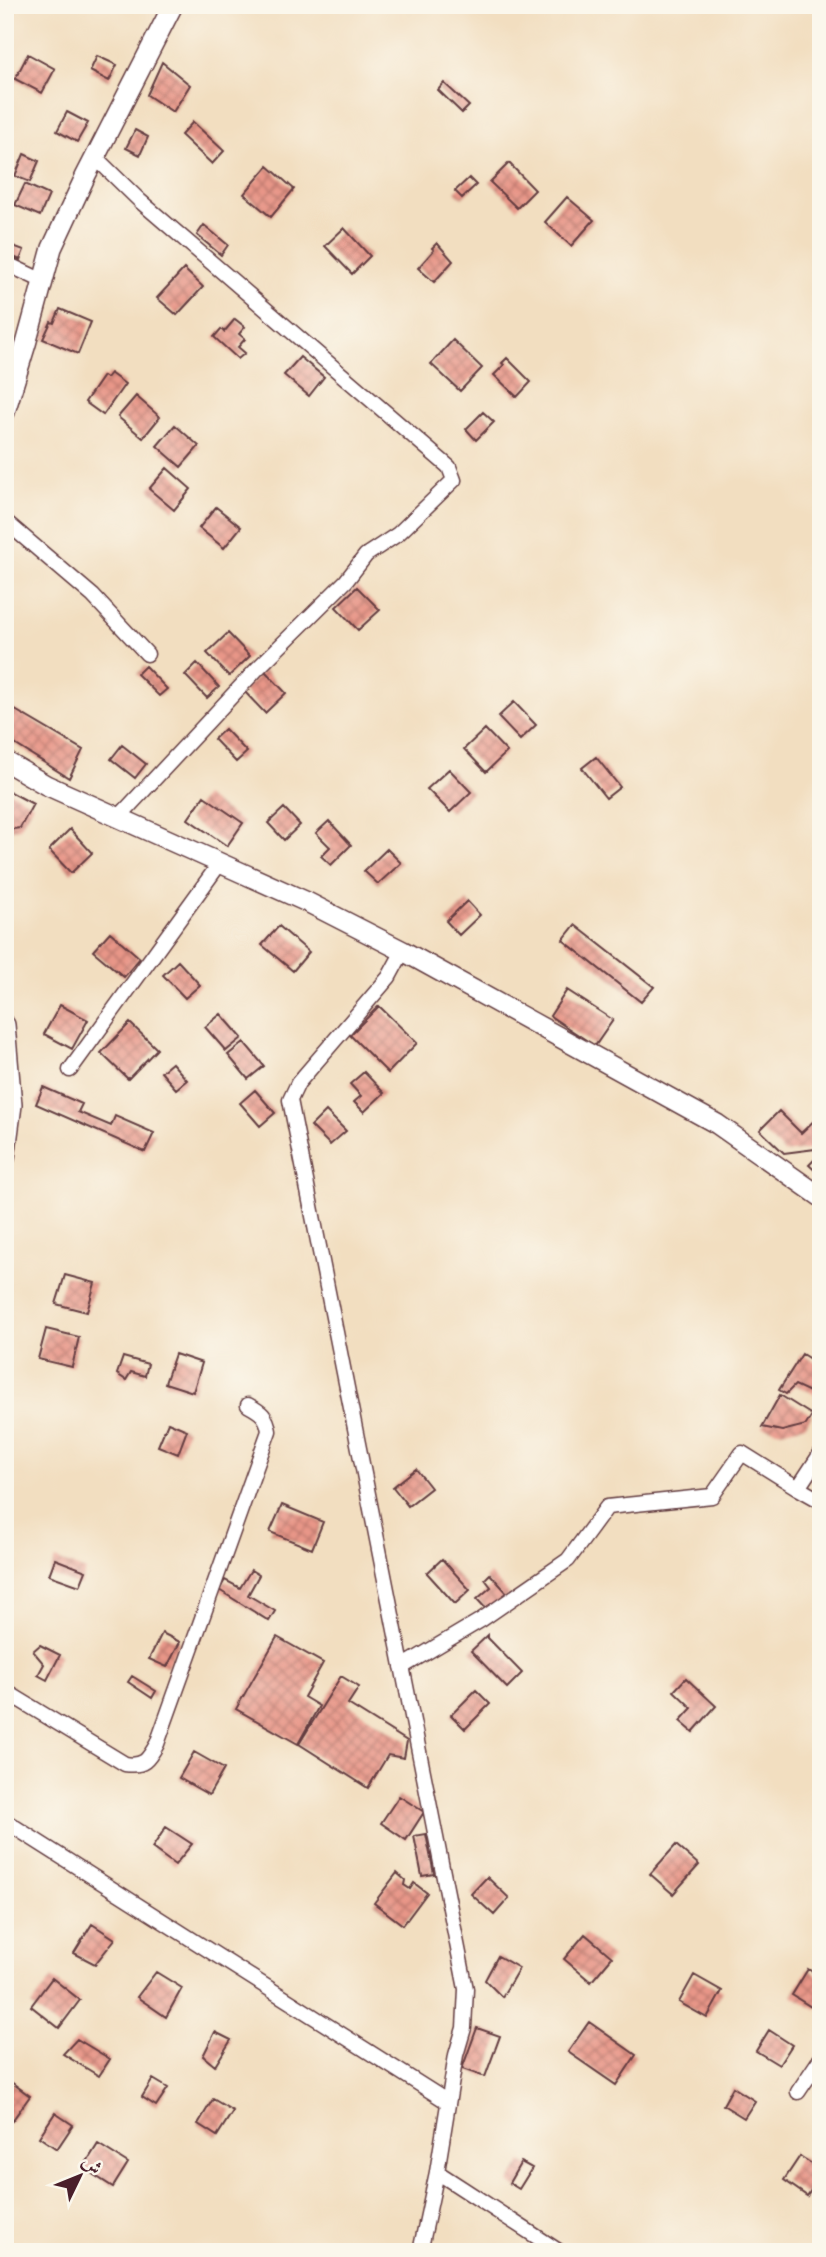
<svg xmlns="http://www.w3.org/2000/svg" width="826" height="2257" viewBox="0 0 826 2257" font-family="Cardo,Amiri,serif">
<style>
.building{fill:url(#building-cross-hatch)}
.lines{fill:none;stroke-linecap:round;stroke-linejoin:round}
.street-casing{stroke:#633c41;stroke-width:17}
.secondary-casing{stroke:#633c41;stroke-width:22}
.street{stroke:#fff;stroke-width:14}
.secondary{stroke:#fff;stroke-width:19}
</style>
<defs>
<pattern id="building-cross-hatch" width="8" height="8" patternUnits="userSpaceOnUse" patternTransform="scale(1.75)"><rect width="8" height="8" fill="#e89688"/><path d="M0 0l8 8M0 8l8-8" fill="none" stroke="#be7a6f"/></pattern>
</defs>
<rect width="100%" height="100%" fill="#fbf7ec"/>
<filter id="ink" filterUnits="userSpaceOnUse"><feTurbulence type="fractalNoise" baseFrequency=".0143" numOctaves="2"/><feDisplacementMap in="SourceGraphic" scale="14" xChannelSelector="R" yChannelSelector="G"/><feConvolveMatrix kernelMatrix="1 2 1 2 8 2 1 2 1" color-interpolation-filters="sRGB"/></filter>
<filter id="wash" filterUnits="userSpaceOnUse"><feTurbulence type="fractalNoise" baseFrequency=".00686" numOctaves="4" result="noise"/><feDisplacementMap in="SourceGraphic" scale="28" xChannelSelector="R" yChannelSelector="G"/><feGaussianBlur stdDeviation="1.57" result="paint"/><feColorMatrix in="noise" values="0 0 0 0 0 0 0 0 0 0 0 0 0 0 0 0 0 1.4 0 .05"/><feComposite in="paint" operator="in"/></filter>
<g filter="url(#wash)">
<rect width="100%" height="100%" fill="#f2dec0"/>
<g id="blocks">
<path class="building" d="M28,54l27,15 -13,24 -27,-14z
M97,56l20,9 -8,16 -19,-10z
M162,62l28,23 -17,27 -26,-17z
M444,83l25,23 -7,7 -24,-23z
M67,112l21,11 -11,19 -20,-11z
M193,122l31,29 -12,13 -31,-29z
M135,130l13,7 -8,18 -14,-7z
M24,154l15,7 -9,21 -15,-6z
M509,163l26,27 -18,18 -27,-26z
M268,166l26,23 -23,28 -27,-23z
M469,178l7,7 -14,13 -7,-7z
M25,184l24,11 -9,21 -25,-11z
M567,197l27,23 -23,26 -26,-24z
M204,225l24,20 -7,10 -24,-20z
M344,228l26,28 -18,18 -27,-28z
M5,243l19,7 -4,10 -15,-7z
M437,243l16,18 -19,21 -16,-14 16,-18 -2,-2z
M184,269l19,18 -26,28 -20,-17z
M60,309l31,13 -13,32 -35,-15 8,-17 3,1z
M235,319l10,8 -6,7 6,5 -7,8 7,6 -7,6 -24,-22 7,-8 3,3z
M453,340l29,28 -22,23 -29,-27z
M300,357l24,20 -15,19 -25,-21z
M507,358l24,24 -14,15 -23,-22 10,-10 -2,-2z
M110,373l15,11 -22,31 -18,-13 18,-26 3,2z
M136,396l24,21 -17,21 -25,-21z
M483,412l11,10 -18,18 -10,-11z
M175,425l24,21 -18,21 -24,-21z
M167,468l24,21 -17,21 -25,-21z
M216,507l25,20 -17,21 -25,-20z
M357,587l23,23 -22,20 -22,-23z
M228,633l22,23 -21,20 -22,-23z
M197,663l22,24 -12,11 -22,-23z
M145,666l22,23 -8,7 -22,-22z
M264,670l22,23 -21,20 -22,-23z
M514,702l22,23 -16,15 -22,-23z
M5,704l78,46 -14,28 -64,-40z
M225,729l22,23 -11,10 -22,-23z
M485,729l22,23 -21,20 -22,-23z
M122,745l24,19 -11,14 -24,-19z
M596,757l24,30 -14,11 -24,-30z
M449,769l22,23 -21,20 -23,-23z
M5,789l28,15 -13,24 -15,2z
M204,796l39,27 -16,23 -39,-27z
M284,808l16,17 -16,15 -16,-17z
M329,821l22,24 -20,20 -10,-9 9,-9 -14,-14z
M70,829l22,24 -21,20 -22,-23z
M387,849l14,14 -23,21 -14,-13z
M467,901l13,14 -21,20 -13,-14z
M575,925l79,62 -13,15 -78,-62z
M279,926l30,26 -16,19 -31,-26z
M110,932l30,26 -16,19 -31,-26z
M178,961l22,24 -15,13 -22,-23z
M567,990l46,30 -18,26 -45,-30z
M60,1005l28,15 -16,29 -28,-15z
M379,1006l38,37 -29,30 -38,-38z
M221,1014l21,24 -16,13 -21,-24z
M130,1023l27,26 -29,30 -27,-26z
M244,1042l20,24 -16,13 -20,-24z
M172,1063l15,17 -11,9 -15,-17z
M364,1072l20,21 -20,19 -10,-10 7,-6 -11,-12z
M43,1087l39,17 -4,8 33,14 4,-10 39,17 -9,19 -109,-48z
M255,1090l20,23 -15,13 -20,-23z
M326,1111l20,20 -16,14 -19,-19z
M779,1111l22,22 20,-19v30l-6,5 -31,4 -24,-23z
M821,1153v23l-12,-11z
M65,1275l30,8 -8,29 -31,-8z
M46,1329l33,8 -7,30 -34,-8z
M175,1354l27,9 -9,29 -28,-9z
M802,1354l19,12v14l-7,14 -19,-9 -9,9 -7,-4z
M123,1357l25,7 -3,12 -14,-4 -5,8 -9,-6z
M780,1395l32,20 -6,10 -24,6 -20,-4z
M168,1422l19,8 -9,24 -20,-8z
M416,1469l15,19 -23,18 -15,-19z
M282,1505l41,17 -11,27 -42,-17z
M55,1559l31,12 -6,15 -31,-11z
M442,1559l28,31 -15,14 -28,-31z
M251,1570l8,5 -11,20 27,16 -6,10 -50,-31 6,-10 15,8z
M490,1574l19,21 -20,17 -12,-13 14,-12 -6,-8z
M162,1633l18,9 -13,25 -18,-8z
M488,1635v3l34,35 -15,15 -36,-37z
M277,1637l46,26 -19,34 15,9 -21,38 -62,-35z
M40,1645l20,10 -13,25 -9,-5 6,-11 -11,-13z
M132,1676l24,15 -4,7 -24,-16z
M341,1676l18,11 -11,17 59,37 -3,17 -16,-3 -20,33 -69,-44z
M686,1678l30,28 -23,26 -13,-11 12,-13 -18,-17z
M476,1690l14,14 -25,25 -14,-14z
M194,1752l30,17 -15,26 -30,-17z
M399,1796l25,16 -18,28 -25,-17z
M166,1827l26,17 -17,21 -23,-17z
M426,1834l8,40 -12,2 -8,-40z
M676,1845l23,20 -26,29 -23,-20z
M397,1873l8,7 -1,5 6,4 4,-6 13,10 -24,32 -29,-22z
M487,1877l22,21 -15,17 -23,-21z
M92,1924l23,15 -20,25 -21,-11z
M585,1934l27,23 -21,25 -27,-23z
M498,1956l21,12 -17,29 -17,-17z
M808,1969l13,8v25l-5,8 -24,-15z
M156,1972l26,16 -16,29 -29,-20z
M694,1975l28,16 -15,27 -28,-16z
M52,1978l28,22 -21,28 -28,-22z
M589,2022l47,33 -20,30 -48,-33z
M477,2028l23,8 -15,41 -23,-8z
M769,2030l23,15 -13,20 -23,-14z
M215,2032l16,8 -16,26 -12,-10z
M77,2039l33,20 -11,17 -36,-22z
M7,2079l23,17 -18,25 -7,-5z
M153,2079l15,9 -12,18 -14,-9z
M733,2087l22,14 -11,17 -21,-13z
M213,2099l20,12 -16,25 -19,-12z
M55,2113l18,12 -16,24 -18,-12z
M98,2144l30,19 -15,24 -30,-19z
M800,2156l21,14v6l-14,20 -23,-16z
M521,2162l11,6 -13,21 -10,-6z"/>
</g>
</g>
<g filter="url(#ink)">
<use href="#blocks" fill-opacity="0" stroke="#633c41" stroke-width="2"/>
<g class="lines">
<g class="street-casing">
<path id="street" d="M95,157l45,44 309,266 5,13 -56,54 -32,21 -20,26 -89,88 -139,149
M5,263l38,18
M5,521l88,75 54,58
M403,951l-14,26 -91,106 -8,17 176,889 -2,39 -8,27 -19,117 -17,80
M70,1070l150,-207
M821,1453l-23,35 23,13
M402,1667l79,-47 87,-60 39,-53 105,-11 30,-43 56,35
M5,1691l120,73c19,3 23,-4 32,-20l112,-313c-2,-15 -8,-19 -21,-26
M5,1821l443,281
M798,2092l23,-34
M437,2172l123,80"/>
</g>
<g class="secondary-casing">
<path id="secondary" d="M5,412l21,-68 26,-96 34,-73 87,-170
M5,761l41,24 261,117 96,49 314,173 104,73
M5,1025l7,80 -7,53"/>
</g>
<use href="#street" class="street"/>
<use href="#secondary" class="secondary"/>
</g>
</g>
<rect width="826" height="2257" fill="none" stroke="#fbf7ec" stroke-width="28"/>
<g transform="translate(80 2176) rotate(47)" stroke="#fbf7ec" stroke-width="5" paint-order="stroke">
<path d="M0-5L12 26L0 18L-12 26Z" fill="#4a1f2b"/>
<text y="-10" font-size="19" font-weight="bold" text-anchor="middle" fill="#4a1f2b">ش</text>
</g>
</svg>
